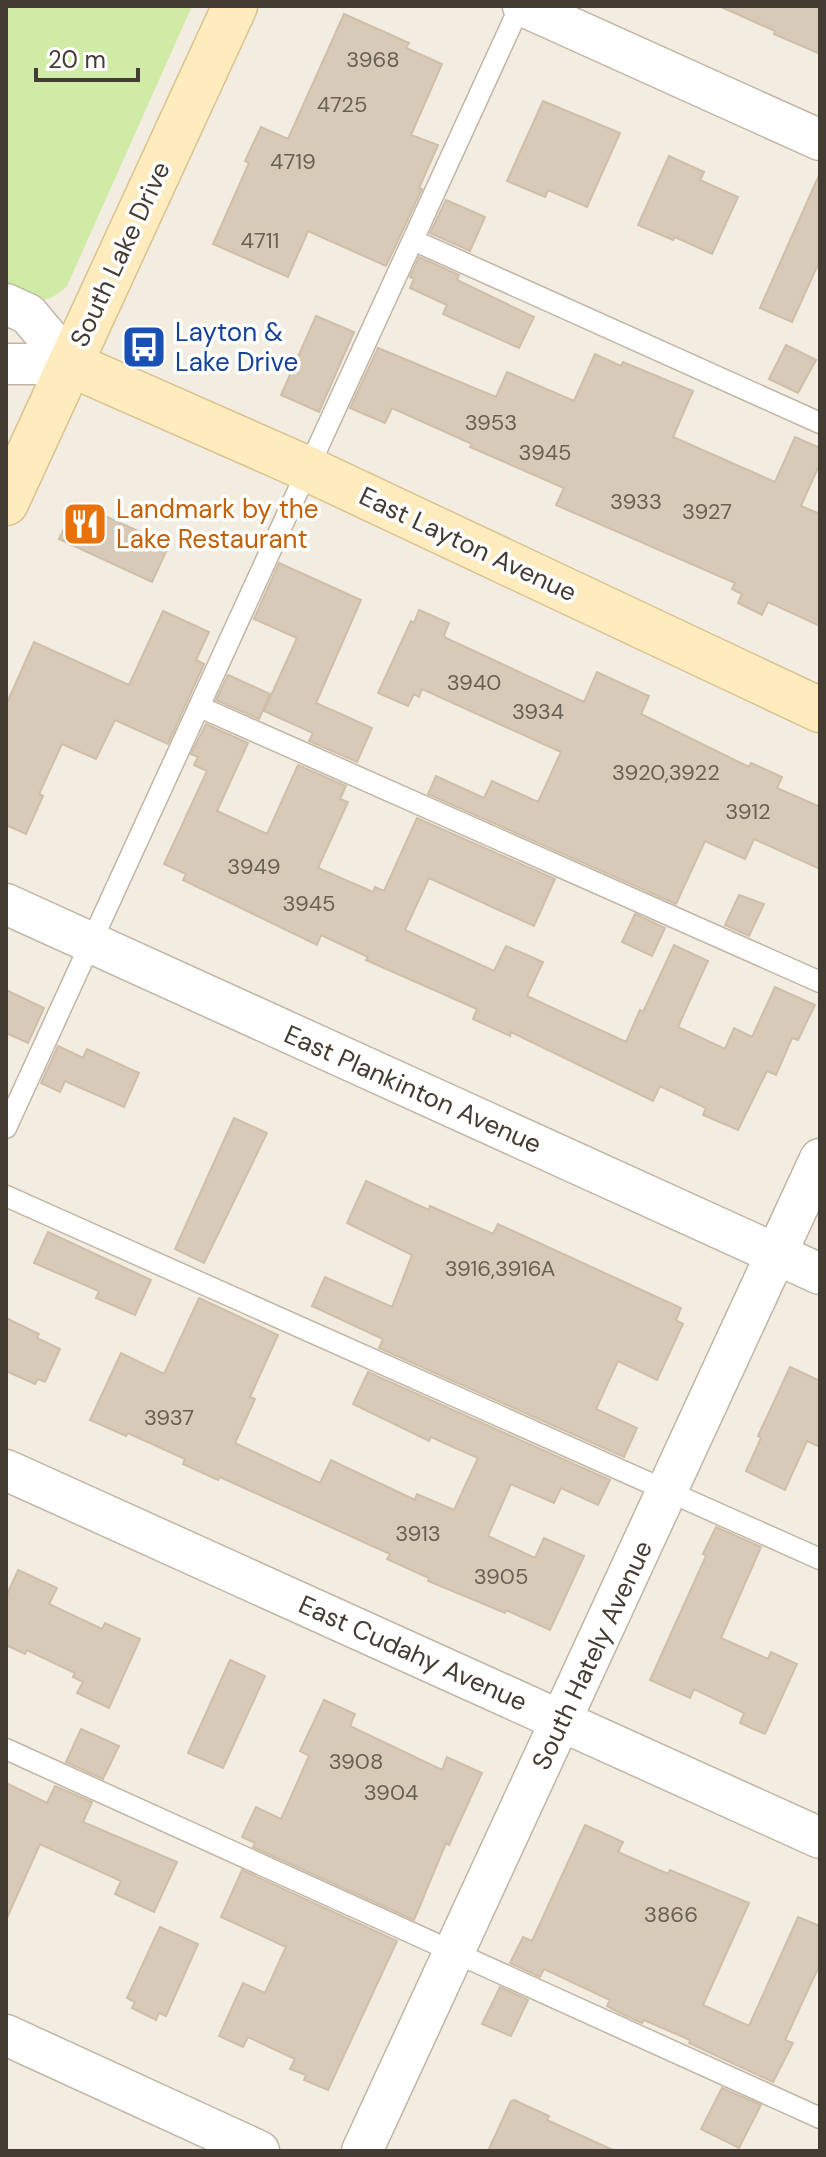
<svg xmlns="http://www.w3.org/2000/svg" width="826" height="2157" viewBox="0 0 826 2157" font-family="'DM Sans',sans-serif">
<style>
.green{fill:#cfeba5}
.building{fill:#d8cab9;stroke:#d0bfa8;stroke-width:2}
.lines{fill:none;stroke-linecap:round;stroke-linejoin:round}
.service-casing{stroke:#c1b6a6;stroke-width:23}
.minor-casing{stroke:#c1b6a6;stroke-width:43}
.secondary-casing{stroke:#d9c28e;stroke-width:47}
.service{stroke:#fff;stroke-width:20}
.minor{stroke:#fff;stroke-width:40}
.secondary{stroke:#ffecbe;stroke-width:44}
.labels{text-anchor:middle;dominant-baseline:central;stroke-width:7;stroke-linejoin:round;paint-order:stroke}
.number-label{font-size:22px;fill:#696054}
.street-label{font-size:26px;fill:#443c32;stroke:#fff}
.transit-label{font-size:26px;fill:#164399;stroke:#fff;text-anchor:start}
.food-label{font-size:26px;fill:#c56008;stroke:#fff;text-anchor:start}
</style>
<rect width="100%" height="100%" fill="#f2ece1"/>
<path class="green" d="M6,6h186l-125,280c-23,22 -35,15 -61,3z"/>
<path class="building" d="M719,6h101v48l-46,-20 1,-3z
M344,14l65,29 -3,5 36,16 -31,71 27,10 -19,43 3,1 -36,77 -78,-35 -20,46 -75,-33 36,-81 -4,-2 16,-34 27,12z
M543,101l77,32 -33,74 -39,-17 -3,7 -38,-16z
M669,156l35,16 -4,8 38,17 -26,57 -37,-17 -2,3 -35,-15z
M820,173v87l-28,62 -32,-14z
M446,200l39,17 -15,34 -40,-18z
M419,257l40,18 -2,5 77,37 -15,31 -76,-34 4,-9 -37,-17 4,-9 -4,-2z
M316,316l38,16 -35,80 -38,-17z
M786,345l30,15 -18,33 -29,-14z
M378,348l118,49 11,-25 67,29 21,-47 26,12 2,-4 70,29 -20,46 102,45 20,-45 25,11v15l-19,43 19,8v112l-52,-24 -6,13 -24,-12 4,-9 -10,-5 3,-6 -179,-78 8,-17 -94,-41 2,-3 -80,-36 -7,15 -35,-15z
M76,503l93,42 -17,37 -93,-43z
M279,563l82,37 -45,103 56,25 -15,34 -48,-21 4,-8 -49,-22 33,-73 -43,-19z
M419,610l30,13 -5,12 2,3 138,64 13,-30 52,24 -8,18 108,53 2,-4 31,14 -5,11 43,19v62l-66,-30 -9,20 -40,-18 -29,63 -248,-110 8,-18 48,22 8,-17 46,21 23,-50 -139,-63 -3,8 -5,-3 -6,12 -30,-13 33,-72 3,2z
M163,611l46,21 -13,28 8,4 -36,80 -53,-24 -19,39 -34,-15 -23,50 4,2 -17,38 -20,-9v-120l28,-63 95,43z
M228,675l42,19 -11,25 -43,-19z
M206,724l42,19 -31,68 50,23 31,-69 48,21 -6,13 8,3 -30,66 55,24 2,-5 9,4 33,-73 138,61 -21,47 -105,-48 -24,52 89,41 12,-25 37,16 -16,34 99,46 14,-32 3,2 31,-67 34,16 -30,66 47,22 9,-21 18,9 23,-50 40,18 -17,35 -6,-2 -16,37 -9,-4 -29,59 -35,-15 3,-7 -46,-22 -7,15 -142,-69 -1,4 -37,-17 4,-10 -111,-49 2,-3 -47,-22 -4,10 -134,-65 3,-6 -22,-10 43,-93 -13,-6 4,-8 -7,-3z
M739,895l25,9 -15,32 -24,-11z
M635,914l30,14 -13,28 -30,-14z
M6,990l38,18 -16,35 -22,-10z
M58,1046l25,12 4,-9 52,24 -15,34 -59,-26 -5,11 -19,-9z
M234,1118l33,15 -63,130 -29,-14z
M366,1181l63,29 1,-4 63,28 5,-10 183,84 -5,12 7,4 -26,56 -39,-19 -22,48 41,19 -13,29 -245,-109 4,-9 -71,-33 13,-29 67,30 20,-52 -65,-32z
M48,1232l103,48 -16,35 -39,-17 3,-7 -65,-28z
M199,1298l79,37 -28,62 5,2 -20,44 85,40 11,-23 84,40 2,-6 37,16 24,-52 -47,-21 -2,4 -76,-37 15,-32 242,108 -12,25 -37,-17 -7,15 -43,-19 -23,52 47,22 9,-20 40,18 -34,74 -44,-20 -1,3 -77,-32 1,-3 -42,-19 3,-5 -170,-77 -2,3 -35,-16 2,-5 -57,-26 -2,3 -36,-16 31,-67 43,21z
M6,1318l33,16 -2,4 23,11 -15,33 -7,-3 -3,5 -29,-13z
M790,1367l30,14v66l-13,-6 -22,49 -39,-19 15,-33 -3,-2z
M716,1527l45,20 -40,91 47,21 3,-7 26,12 -32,70 -25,-11 4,-10 -50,-24 -4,9 -40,-18 56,-124 -3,-2z
M18,1570l39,18 -8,16 53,25 3,-6 35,16 -31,69 -32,-15 6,-11 -10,-5 2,-4 -48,-23 -2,4 -19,-9v-48z
M230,1660l35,16 -42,92 -35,-15z
M324,1700l31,14 -5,12 92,44 5,-13 35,16 -33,72 -3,-2 -32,77 -161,-73 2,-4 -13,-6 14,-30 25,12 28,-63 -9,-5z
M81,1729l38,17 -16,33 -37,-17z
M6,1783l41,20 8,-17 37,16 -9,20 94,40 -23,50 -39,-18 6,-13 -81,-37 -34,76z
M585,1825l38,17 -5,10 50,22 2,-4 79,33 -46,102 46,21 49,-109 22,9v38l-35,76 8,3 -20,39 -84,-39 1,-3 -46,-20 -2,3 -22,-10 -13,-7 3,-6 -66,-31 -4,8 -30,-14 13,-26 9,4z
M242,1870l155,71 -69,149 -24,-10 2,-5 -16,-6 5,-10 -47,-22 -5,10 -24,-11 24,-53 22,10 21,-46 -65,-30z
M160,1927l38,17 -32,72 -7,-3 -3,7 -24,-12 3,-6 -8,-4z
M500,1987l28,13 -17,36 -29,-12z
M722,2088l39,17 -22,43 -38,-19z
M514,2100l35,16 -2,4 68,31h-127l23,-50z"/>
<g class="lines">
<g class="service-casing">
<path id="service" d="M413,240l407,183
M200,707l620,275
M6,1128l514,-1122
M6,1196l814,363
M6,1749l814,369"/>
</g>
<g class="minor-casing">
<path id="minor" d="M523,6l297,134
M6,304l22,10 42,50
M6,364h64
M6,904l814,370
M6,1470l814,368
M6,2035l253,116
M362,2151l458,-992"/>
</g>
<g class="secondary-casing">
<path id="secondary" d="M70,364l238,105 512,241
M6,503l229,-497"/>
</g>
<use href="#service" class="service"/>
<use href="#minor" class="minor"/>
<use href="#secondary" class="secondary"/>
</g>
<defs>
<g id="bus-square" transform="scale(2.3)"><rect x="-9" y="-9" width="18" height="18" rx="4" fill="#1a4fb4" stroke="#fff"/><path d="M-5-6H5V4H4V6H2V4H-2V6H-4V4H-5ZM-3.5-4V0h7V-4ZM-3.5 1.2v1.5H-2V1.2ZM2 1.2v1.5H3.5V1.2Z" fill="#fff"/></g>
<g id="restaurant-square" transform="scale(2.3)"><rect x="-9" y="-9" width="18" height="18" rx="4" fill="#e8710a" stroke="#fff"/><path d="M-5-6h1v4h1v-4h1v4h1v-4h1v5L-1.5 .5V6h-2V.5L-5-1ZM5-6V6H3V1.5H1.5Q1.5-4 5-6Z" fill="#fff"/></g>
</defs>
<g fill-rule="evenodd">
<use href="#bus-square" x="144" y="347"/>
<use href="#restaurant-square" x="85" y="524"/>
</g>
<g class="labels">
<g class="number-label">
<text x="373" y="59">3968</text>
<text x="342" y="104">4725</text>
<text x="293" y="161">4719</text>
<text x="260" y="240">4711</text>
<text x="491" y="422">3953</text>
<text x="545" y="452">3945</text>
<text x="636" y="501">3933</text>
<text x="707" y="511">3927</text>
<text x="474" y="682">3940</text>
<text x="538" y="711">3934</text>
<text x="666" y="772">3920,3922</text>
<text x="748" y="811">3912</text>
<text x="254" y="866">3949</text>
<text x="309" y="903">3945</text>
<text x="500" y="1268">3916,3916A</text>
<text x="169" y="1417">3937</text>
<text x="418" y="1533">3913</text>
<text x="501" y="1576">3905</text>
<text x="356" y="1761">3908</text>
<text x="391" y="1792">3904</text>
<text x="671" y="1914">3866</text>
</g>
<g class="street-label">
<text transform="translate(120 254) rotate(-65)">South Lake Drive</text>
<text transform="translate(468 544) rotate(25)">East Layton Avenue</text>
<text transform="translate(413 1089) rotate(24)">East Plankinton Avenue</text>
<text transform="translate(413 1653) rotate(24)">East Cudahy Avenue</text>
<text transform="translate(592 1655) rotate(-65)">South Hately Avenue</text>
</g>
<g class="transit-label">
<text x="175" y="332">Layton &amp;<tspan x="175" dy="30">Lake Drive</tspan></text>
</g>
<g class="food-label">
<text x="116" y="509">Landmark by the<tspan x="116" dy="30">Lake Restaurant</tspan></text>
</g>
</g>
<rect width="826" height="2157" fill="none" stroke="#443c32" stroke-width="16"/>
<path d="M36 68v12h102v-12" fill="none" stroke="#443c32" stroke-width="4"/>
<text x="48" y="68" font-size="24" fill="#443c32" stroke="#ffffff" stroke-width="6" paint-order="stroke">20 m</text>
</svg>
